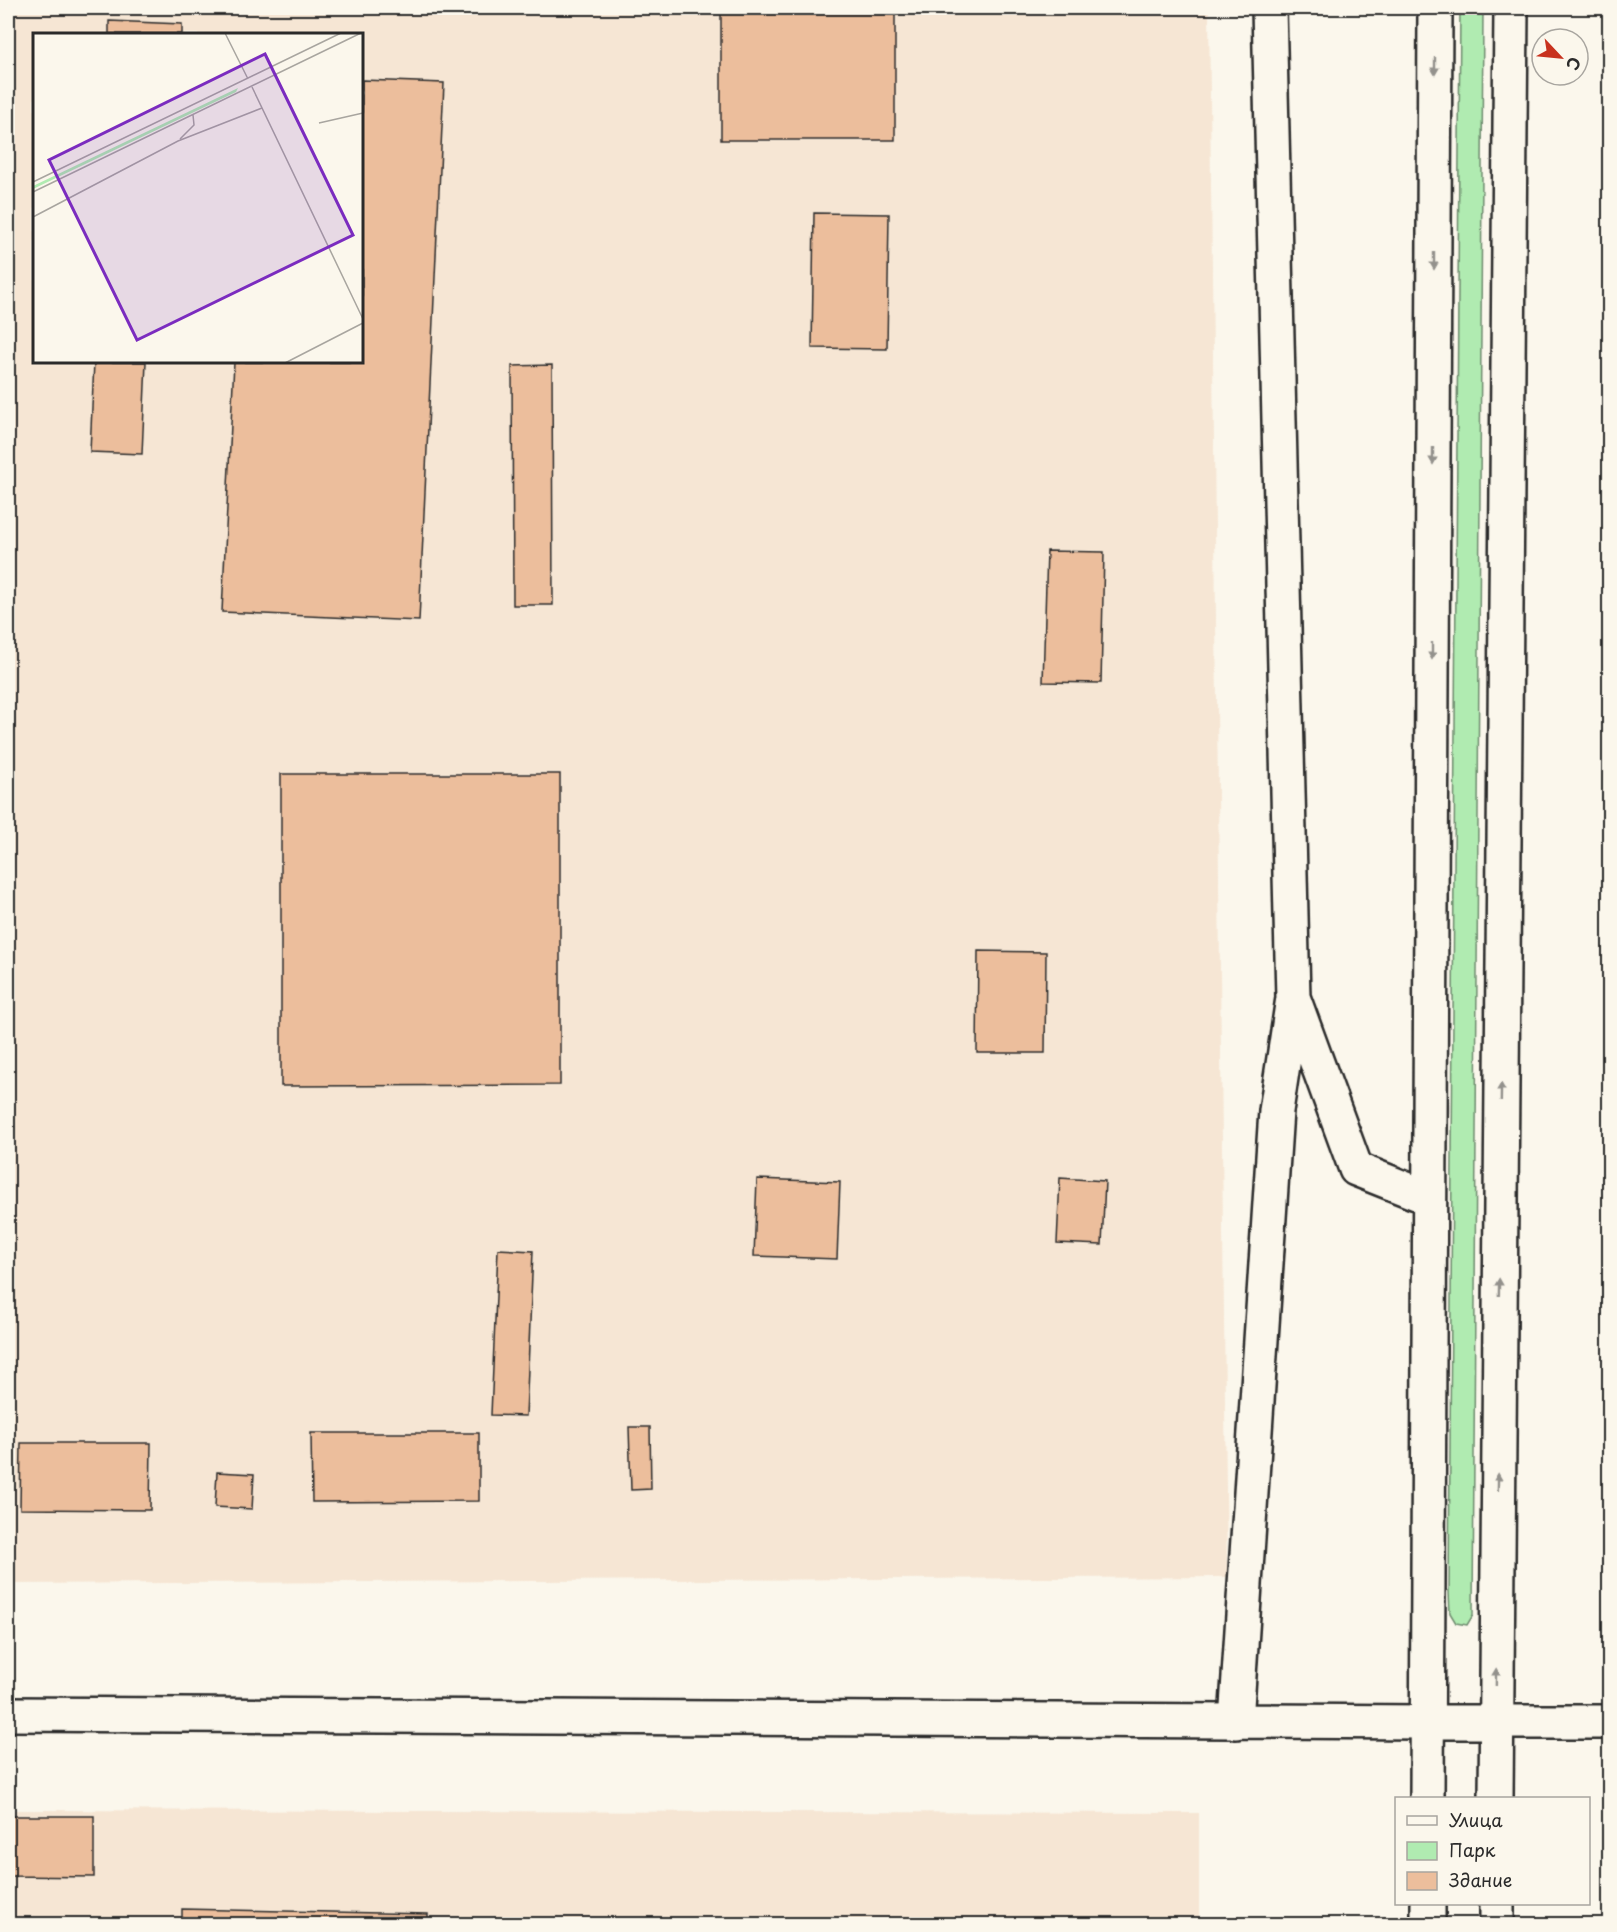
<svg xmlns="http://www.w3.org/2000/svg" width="1617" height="1932" viewBox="0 0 1617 1932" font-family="'Playpen Sans',sans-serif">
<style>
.built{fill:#f6e6d4;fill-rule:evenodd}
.green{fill:#b0ebb1;stroke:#6e8b6e;stroke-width:1.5}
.building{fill:#ecbe9c;stroke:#2b2b2b;stroke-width:1.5}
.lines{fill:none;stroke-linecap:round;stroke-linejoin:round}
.minor-casing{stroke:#2b2b2b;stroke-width:38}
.major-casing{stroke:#2b2b2b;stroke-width:38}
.minor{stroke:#fbf7ec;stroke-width:33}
.major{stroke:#fbf7ec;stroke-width:33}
.oneway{fill:#93918c}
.inset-road{fill:none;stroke:#a8a59f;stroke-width:1.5}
.view{fill:#7b2cbf;fill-opacity:0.15;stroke:#7b2cbf;stroke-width:3}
.inset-edge{fill:none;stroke:#2b2b2b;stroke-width:3}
</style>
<rect width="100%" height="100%" fill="#fbf7ec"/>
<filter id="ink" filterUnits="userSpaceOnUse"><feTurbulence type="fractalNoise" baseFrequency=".0167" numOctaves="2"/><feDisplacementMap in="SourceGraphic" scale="12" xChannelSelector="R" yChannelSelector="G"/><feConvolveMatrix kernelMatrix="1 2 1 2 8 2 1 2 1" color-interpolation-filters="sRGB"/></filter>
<g filter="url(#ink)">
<path class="built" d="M8,8h1201l18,1569 -1219,7zM34,34h328v328h-328z
M8,1810l1191,3v111h-1191z"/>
<path class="green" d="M1460,8h23l-10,1607 -6,10 -11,-2 -6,-10 -1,-21z"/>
<path class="building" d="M721,8h174v132h-174z
M109,21l73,3v10h-73z
M362,80l82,3 -25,538 -197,-9 12,-250h128z
M814,213l75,1 -2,135 -75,-1z
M94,362h52l-4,92 -52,-2z
M552,365l1,240h-40l-1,-239z
M1047,551l57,1 -3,131 -58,-1z
M281,774h279v311l-279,1z
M978,951l68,1 -1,101h-68z
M1060,1178l45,3 -3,64 -45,-2z
M757,1179l83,3 -3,77 -83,-3z
M498,1249l35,2 -7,165 -35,-1z
M629,1427h21l1,62 -20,1z
M311,1433h168v68l-167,1z
M21,1443h130l-1,67 -130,-1z
M217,1472l37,2 -2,35 -37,-2z
M8,1816h86v61l-86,-1z
M182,1909l246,5v10h-246z"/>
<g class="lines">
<g class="minor-casing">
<path id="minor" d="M1294,1000l62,169 73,29
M8,1714l1418,8
M1236,1722l40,-611 17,-113 -24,-990
M1495,1722h115"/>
</g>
<g class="major-casing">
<path id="major" d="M1426,1722h69
M1427,1798l8,-1790
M1496,1798l15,-1790
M1428,1904v20
M1497,1904v20"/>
</g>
<use href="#minor" class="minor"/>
<use href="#major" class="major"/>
</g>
<defs><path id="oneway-solid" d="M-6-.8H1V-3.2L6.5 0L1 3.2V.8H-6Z" transform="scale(1.5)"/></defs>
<g class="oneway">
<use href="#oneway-solid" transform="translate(1435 66) rotate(90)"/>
<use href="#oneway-solid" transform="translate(1434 261) rotate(90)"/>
<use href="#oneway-solid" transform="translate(1433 456) rotate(90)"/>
<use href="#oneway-solid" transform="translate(1432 651) rotate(90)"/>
<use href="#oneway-solid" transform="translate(1501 1092) rotate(-89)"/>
<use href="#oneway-solid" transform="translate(1499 1287) rotate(-89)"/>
<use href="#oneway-solid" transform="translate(1498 1482) rotate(-89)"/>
<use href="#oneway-solid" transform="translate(1496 1677) rotate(-89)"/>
</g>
</g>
<g transform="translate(33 33)">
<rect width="330" height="330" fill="#fbf7ec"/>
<path d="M205,55l-2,4 -203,97v-3z" fill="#b0ebb1"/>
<path class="inset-road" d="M192,0l23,46M219,54l111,232M286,90l44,-10M147,106l14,-14 -1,-10M0,149l308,-149M0,159l328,-159M0,184l145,-76 84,-33M252,330l78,-40"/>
<path class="view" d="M232,21l88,181 -216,105 -88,-180z"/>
<rect width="330" height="330" class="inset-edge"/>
</g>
<rect width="1617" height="1932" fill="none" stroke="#fbf7ec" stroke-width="30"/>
<rect x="15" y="15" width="1587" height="1902" fill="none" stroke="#2b2b2b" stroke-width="2" filter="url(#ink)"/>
<rect x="1395" y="1797" width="195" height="108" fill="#fbf7ec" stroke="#a8a59f" stroke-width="1.5"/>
<rect x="1407" y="1816" width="30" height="9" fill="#fbf7ec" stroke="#a8a59f" stroke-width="1.5"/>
<text x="1449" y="1827" font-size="18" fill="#2b2b2b">Улица</text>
<rect x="1407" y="1842" width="30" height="18" fill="#b0ebb1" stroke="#a8a59f" stroke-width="1.5"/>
<text x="1449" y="1857" font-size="18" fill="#2b2b2b">Парк</text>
<rect x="1407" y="1872" width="30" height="18" fill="#ecbe9c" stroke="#a8a59f" stroke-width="1.5"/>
<text x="1449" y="1887" font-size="18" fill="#2b2b2b">Здание</text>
<g transform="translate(1560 57) rotate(116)"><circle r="28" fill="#fbf7ec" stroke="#a8a59f" stroke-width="1.5"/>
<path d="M0-4.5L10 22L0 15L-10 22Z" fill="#c8321e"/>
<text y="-9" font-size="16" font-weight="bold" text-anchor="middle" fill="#2b2b2b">С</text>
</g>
</svg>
